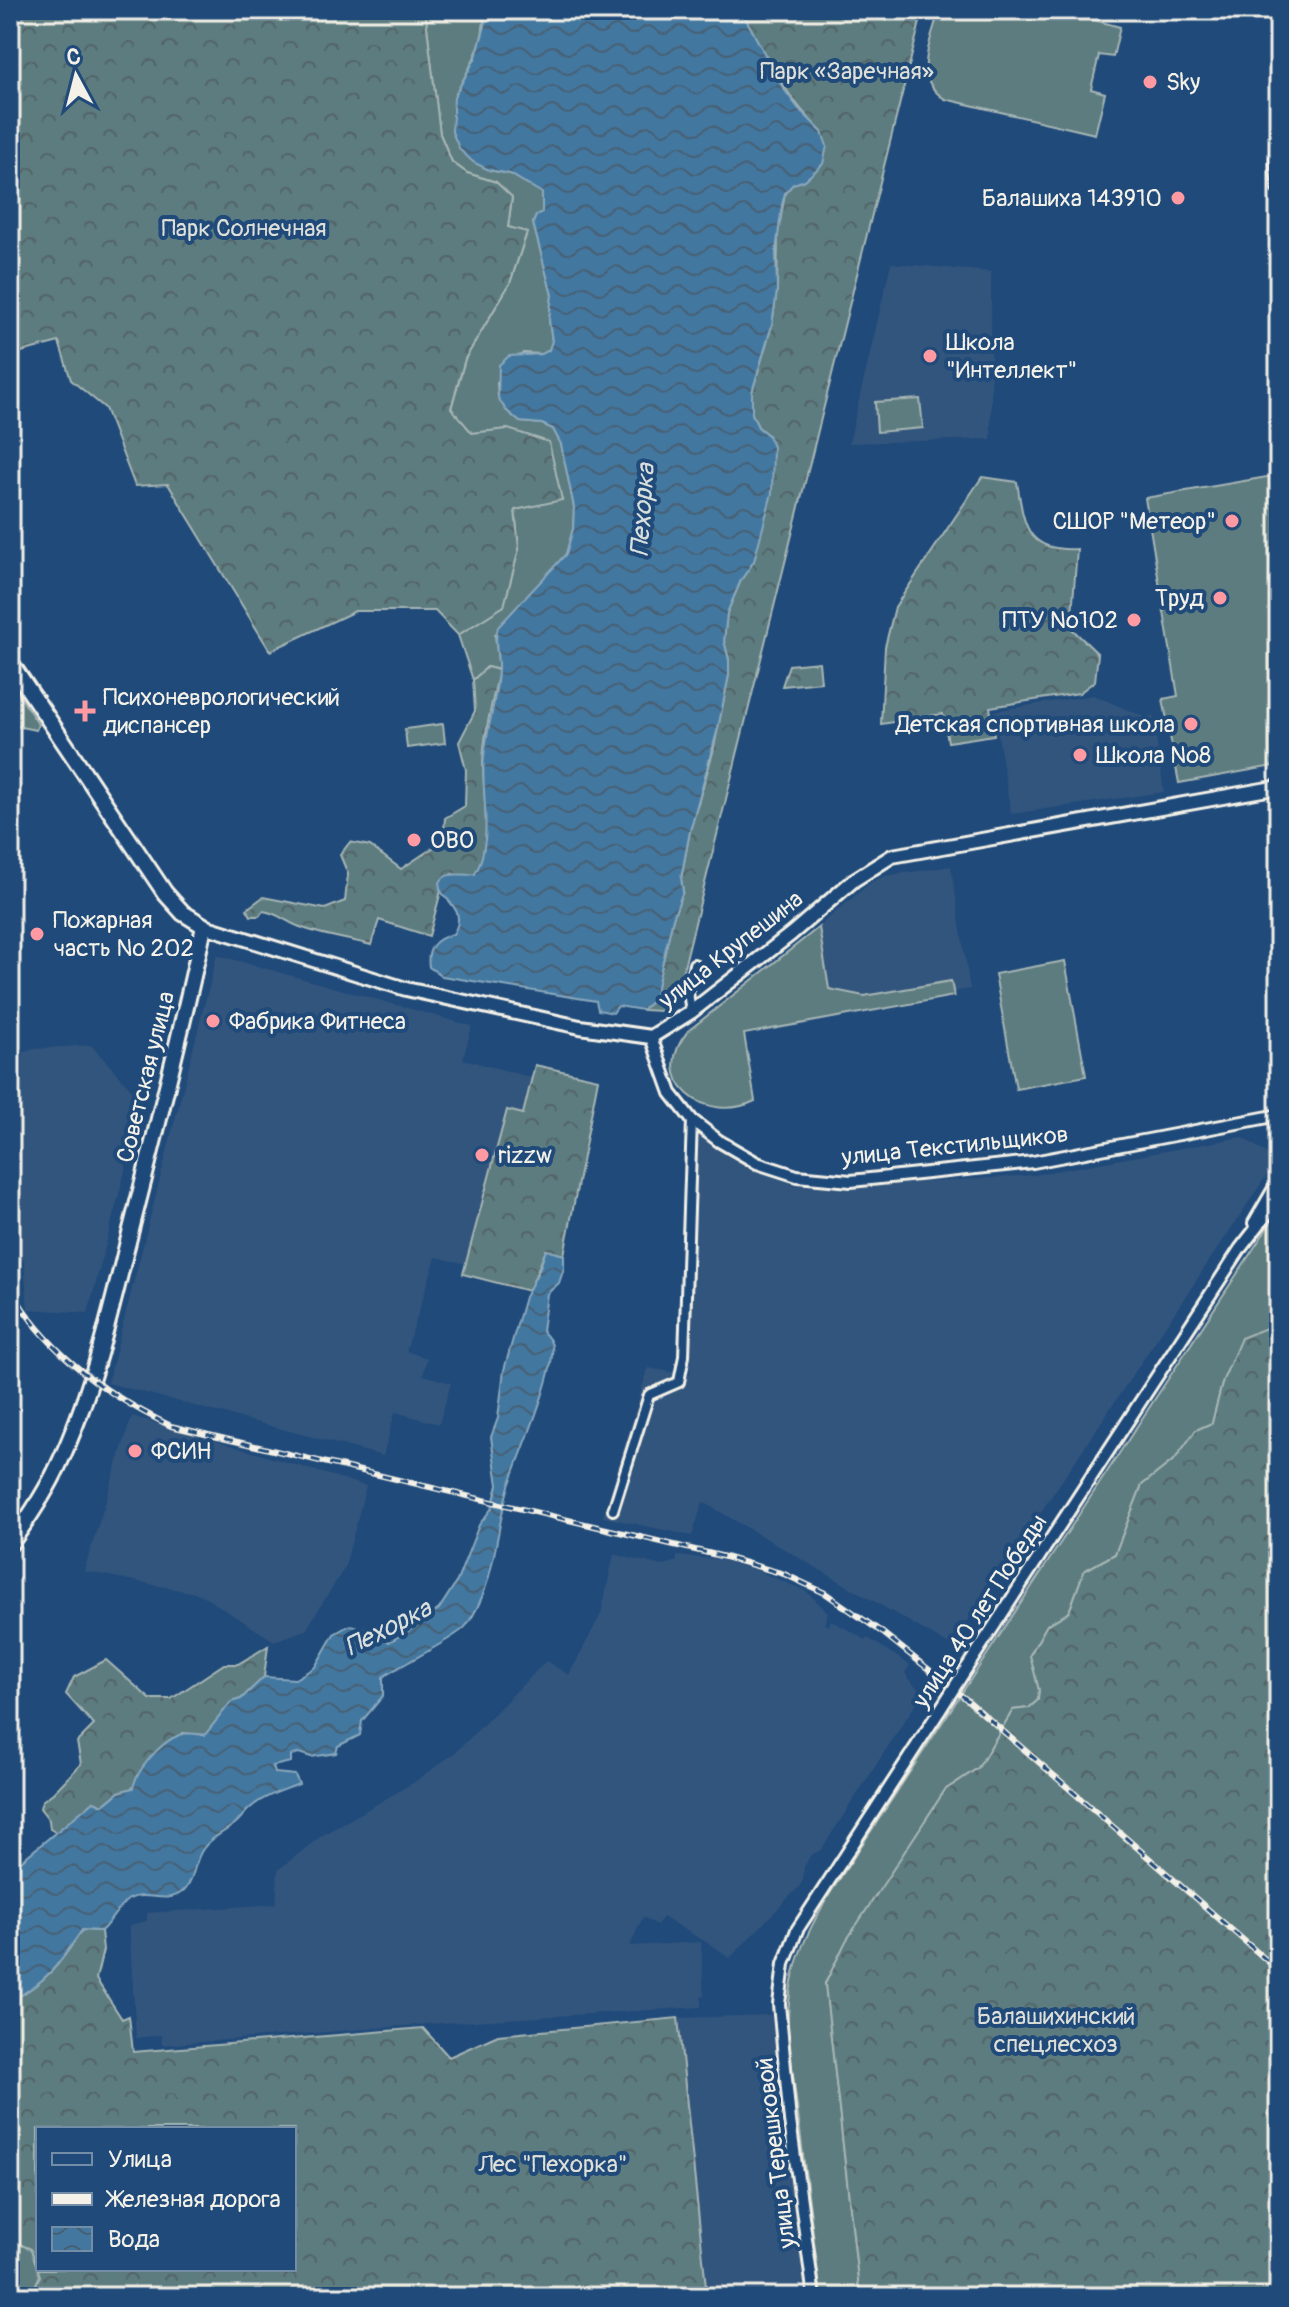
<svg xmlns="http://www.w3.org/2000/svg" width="1289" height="2307" viewBox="0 0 1289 2307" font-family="Pangolin,sans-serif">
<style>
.built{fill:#33557d}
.grass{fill:#5b7b80;stroke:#a8b6b4;stroke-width:2}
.forest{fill:url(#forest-crowns);stroke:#a8b6b4;stroke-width:2;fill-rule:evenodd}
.water{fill:url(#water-waves);stroke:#8aa8bd;stroke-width:2}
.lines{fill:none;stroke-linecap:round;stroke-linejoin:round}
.minor-casing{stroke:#f4f1e8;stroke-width:14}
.tertiary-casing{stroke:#f4f1e8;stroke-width:16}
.secondary-casing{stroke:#f4f1e8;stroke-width:18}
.primary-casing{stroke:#f4f1e8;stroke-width:20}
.minor{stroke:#1f4a7a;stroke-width:8}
.tertiary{stroke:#1f4a7a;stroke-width:10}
.secondary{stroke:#1f4a7a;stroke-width:12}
.primary{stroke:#1f4a7a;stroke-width:14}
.rail-casing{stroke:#f4f1e8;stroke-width:6}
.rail{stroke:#1f4a7a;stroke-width:3;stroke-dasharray:9;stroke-linecap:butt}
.tertiary-bridge-casing{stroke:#f4f1e8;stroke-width:16;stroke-linecap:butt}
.tertiary-bridge{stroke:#1f4a7a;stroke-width:10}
.poi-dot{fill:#ff9aa2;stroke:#1f4a7a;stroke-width:3}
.labels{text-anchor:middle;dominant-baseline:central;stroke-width:8;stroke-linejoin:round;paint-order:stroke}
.park-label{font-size:24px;fill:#dddfd8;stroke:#1f4a7a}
.poi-label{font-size:24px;fill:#f4f1e8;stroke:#1f4a7a;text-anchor:start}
.street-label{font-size:24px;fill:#f4f1e8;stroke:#1f4a7a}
.water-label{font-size:26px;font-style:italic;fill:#d9dfdd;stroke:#1f4a7a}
</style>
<defs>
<pattern id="forest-crowns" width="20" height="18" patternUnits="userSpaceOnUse" patternTransform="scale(2)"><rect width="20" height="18" fill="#5b7b80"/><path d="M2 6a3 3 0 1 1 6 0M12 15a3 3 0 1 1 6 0" fill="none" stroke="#536466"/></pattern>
<pattern id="water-waves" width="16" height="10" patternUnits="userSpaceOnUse" patternTransform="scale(2)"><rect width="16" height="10" fill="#4377a0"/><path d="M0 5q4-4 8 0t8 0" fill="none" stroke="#466073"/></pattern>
</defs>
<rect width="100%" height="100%" fill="#1f4a7a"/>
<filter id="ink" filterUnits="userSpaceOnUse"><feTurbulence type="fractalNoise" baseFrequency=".0125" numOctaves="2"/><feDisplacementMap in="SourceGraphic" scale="16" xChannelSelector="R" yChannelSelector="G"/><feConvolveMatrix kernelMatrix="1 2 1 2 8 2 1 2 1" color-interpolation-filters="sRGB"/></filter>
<g filter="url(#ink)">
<path class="built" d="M891,263l100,9v167l-142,4z
M1093,695l52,22 8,-1 11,76 -153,22 -17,-103z
M951,866l19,123 -147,26 -12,-82 60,-51 13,-6z
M217,955l255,71 -9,33 70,19 -10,37 -15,-5 -42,154 -30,-7 -30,94 21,7 -4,17 28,8 -12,41 -44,-12 -12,44 -275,-73z
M91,1045l52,57 -55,211 -60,-4 -4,-49 -14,-1v-202l24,-8z
M694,1133l59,36 42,16 55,2 184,-12 208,-38 35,23 -326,486 -248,-144 -11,34 -89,-19 45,-149 42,7z
M132,1416l234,70 -21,81 -39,63 -32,11 -74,-47 -116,-23z
M614,1554l48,12 15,-5v-5l40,3 39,11 50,21 22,21 -4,12 5,2 2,-6 35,20 2,-2 42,27 -5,8 10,13 9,5 -103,159 -11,6 -6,11 -1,13 -4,7 -70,72 -8,-8 -58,-34 -6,8 -14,-8 -13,29 71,-4 3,54 -3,1v10l-260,16 -279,22 -1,-10 -25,3 -7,-113 18,-4v-8l129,-9 2,-34 43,-34 92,-53 43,-31 90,-91 23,14 32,-61z
M771,2015l36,282h-100l-29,-279z"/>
<path class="grass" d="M425,10h59c2,34 -15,58 -30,87l35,73 21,4 32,18v20l-6,4 -3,7 19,72 -3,25 3,21 -3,9 -7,4 -19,-1 -26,30 1,14 8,13 14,12 22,2 11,5 8,15 13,63 -1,22 -7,25 -71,81 4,35 -12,-3 -14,13 -15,-45 46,-30 15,-56 -4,-39 47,-11 -54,-70 -36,4 -21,-24 14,-50 45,-76 17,-50 -19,-6 4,-29 -16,-16 -29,-9 -15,-11 -12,-28z
M939,10h70l26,7 2,-7h20l63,17 -7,30 -14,-2 -8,34 14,4 -10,41 -150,-35c-34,-21 -14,-57 -6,-89z
M920,399l3,29 -46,4 -2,-30z
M1279,475v290l-100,18 -16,-84 15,-3 -33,-198z
M10,681l28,43 -2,6 -26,-5z
M443,724l2,19 -38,5 -2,-19z
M819,927l10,62 35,7 87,-15 3,15 -210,38 11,67c-50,24 -108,-20 -67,-70z
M1065,961l21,115 -70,13 -21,-115z
M1279,1210v96l-10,21 -46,53 -11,43 -16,7 -21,29 -33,26 -27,69 -31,17 -15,41 -22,13 -17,30 9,35 -1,10 -9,8 -16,2 -35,58 -33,22 -120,193 35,314h-39l-33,-262c-2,-59 13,-94 43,-143z
M10,2240l21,9 9,27 -10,21h-20z"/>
<path class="forest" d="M10,10h415l15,124 12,28 15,11 29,9 16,15 -4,30 19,5 -17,51 -45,76 -14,49 21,25 36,-4 41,13 13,58 -47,10 4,39 -15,57 -46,29 -23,-24h-80l-85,40 -102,-167 -33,2 -30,-78 -34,-28 -12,-38 -49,13z
M741,10h182l-237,949 -13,44 -12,8 -19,-1 12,-11 19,-81 10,-27 -2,-12 9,-48 23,-79 16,-77v-15l-5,-19 3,-28 14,-33 13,-19 14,-126 -10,-8 -6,-13v-22l20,-67 5,-34 1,-57 7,-41 8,-9 12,-4 17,-48c-40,-39 -55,-74 -81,-122z
M982,477l35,5c7,42 8,70 60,67l-6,79 27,26 -3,27 -16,12 -89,14 4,28 -46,7 -5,-28 -62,10 4,-77 10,-40z
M819,662l2,20 -39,4 7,-21z
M487,667l12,3c-6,30 -15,62 -16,93 0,36 10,77 -7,111l-9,3 -15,-3 -12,10 1,7 -12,45 -50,-16 -8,25c-22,-6 -47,-9 -68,-17 -16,-5 -24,-15 -40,-17l-4,5h-8l-4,-7 16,-12 62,12 20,-8 3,-27 -8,-19 10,-13 20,4 31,23 42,-28 2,-23 20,-12 1,-36 -7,-28 16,-31 -2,-31z
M535,1065l63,14 -34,176 -18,-5 -17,41 -66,-17 44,-164 16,4z
M1279,1306v991h-419l-35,-313 21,-43 99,-151 33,-22 35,-58 16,-2 9,-8 1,-10 -9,-35 17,-30 22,-13 15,-41 31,-17 27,-69 33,-26 21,-29 16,-7 11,-43 18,-42 28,-11z
M268,1646l-4,31 -23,22 -10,3 -26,33 -23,-2 -49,55 -14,4 -16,13 -9,-4 -37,32 -7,-4 -1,-9 -9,-12 2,-7 11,-8 28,-29 -4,-22 17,-17 -28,-31 8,-17 32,-17 44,39h21l53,-35h14z
M82,1930l19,1 2,19 -7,29 26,40 7,-3 4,36 290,-24 26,29 49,-22 180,-17 29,279h-677l10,-21 -9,-27 -21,-9v-239c37,-19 50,-37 72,-71zM38,2129h256v140h-256z"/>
<path class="water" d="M484,10h257l42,78 16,21 23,23 5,14 -4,18 -18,16 -12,4 -8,9 -3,12 -6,46 1,40 -5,34 -20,67v22l6,13 10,8 5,12 -1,46 -18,68 -13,19 -14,33 -3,28 5,19v15l-11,53 -28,103 -9,47 2,13 -10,27 -19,81 -12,11 -24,-4 -5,7 -15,-3 -2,-9 -154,-25 -13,-9c-3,-19 6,-28 24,-33 18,-28 -18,-36 -13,-51 5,-14 25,-6 35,-9 20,-36 5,-79 9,-118 3,-28 13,-57 14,-86 1,-15 -5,-29 0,-43l68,-73 7,-25 1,-22 -13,-63 -8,-15 -11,-5 -22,-2 -14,-12 -8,-12 1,-33 10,-9 33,-2 7,-4 3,-9 -3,-21 3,-25 -19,-72 3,-7 6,-4v-19l-32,-19 -21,-4 -16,-8 -13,-12 -8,-18 2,-35 22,-40 9,-31z
M546,1250l18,5v13l-5,15 -12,11 -5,37c4,4 9,8 10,15 4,26 -33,111 -43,140 -14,45 -13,100 -43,140 -8,11 -67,40 -83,51v19l-21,25 -2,14 -22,11 -2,7 -25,4 -12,-4 -8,2v7l-18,4 2,7 20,2 4,9c-17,7 -36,12 -50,25 -4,4 -8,9 -12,13 -11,10 -25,14 -34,27 -9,12 -9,34 -21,43 -17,13 -35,-2 -53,7 -10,6 -18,23 -28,32l-19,-1c-23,34 -35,52 -72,71v-131l84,-69 9,4 16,-13 14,-4c4,-19 27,-45 46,-53 8,-3 17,-1 26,0l26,-33 10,-3 23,-22 31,2 20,-12 19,-33 16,-9 25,6 14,11 26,-15 24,-18 18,-28 22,-56 13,-17 6,-23 -7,-48 7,-19 6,-48 21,-73 14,-27z"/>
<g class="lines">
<g class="minor-casing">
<path id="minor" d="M691,1012l-3,-20 6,-28
M613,1510l36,-115 30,-13 5,-26 8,-236"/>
</g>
<g class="tertiary-casing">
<path id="tertiary" d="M651,1037l20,56 21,27 27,21 38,22 40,13 54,5 182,-19 246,-47
M1254,1223l25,-43
M966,1669l274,-420 39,-50
M814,2297l-24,-176 -11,-117 5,-40 13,-34 143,-220"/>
</g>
<g class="secondary-casing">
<path id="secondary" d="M1279,121l-2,44 2,24
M204,926l202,63 174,38 71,10 40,-25 100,-78 63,-54 38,-24 387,-69"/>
</g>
<g class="primary-casing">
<path id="primary" d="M10,662l155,231 18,20 21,13c-20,95 -44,190 -68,284 -22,85 -40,176 -78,256 -13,28 -30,53 -48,78"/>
</g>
<use href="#minor" class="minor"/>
<use href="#tertiary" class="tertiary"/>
<use href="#secondary" class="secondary"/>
<use href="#primary" class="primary"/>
<g class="rail-casing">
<path id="rail" d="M10,1288c36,64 96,107 161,138l554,131 59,17 41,19 58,40 83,66 313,272"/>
</g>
<use href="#rail" class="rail"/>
<g class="tertiary-bridge-casing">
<path id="tertiary-bridge" d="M940,1710l26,-41"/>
</g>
<use href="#tertiary-bridge" class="tertiary-bridge"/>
</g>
</g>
<g class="poi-dot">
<circle cx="1150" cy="82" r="8"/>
<circle cx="1178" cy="198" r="8"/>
<circle cx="930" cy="356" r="8"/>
<circle cx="1232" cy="521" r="8"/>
<circle cx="1220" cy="598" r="8"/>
<circle cx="1134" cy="620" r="8"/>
<path d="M81 699h8v8h8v8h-8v8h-8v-8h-8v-8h8z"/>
<circle cx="1191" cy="724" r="8"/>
<circle cx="1080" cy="755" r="8"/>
<circle cx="414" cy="840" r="8"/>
<circle cx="37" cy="934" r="8"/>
<circle cx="213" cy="1021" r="8"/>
<circle cx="482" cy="1155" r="8"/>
<circle cx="135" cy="1451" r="8"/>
</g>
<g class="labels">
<g class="park-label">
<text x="847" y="71">Парк «Заречная»</text>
<text x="244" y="228">Парк Солнечная</text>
<text x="1056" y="2016">Балашихинский<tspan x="1056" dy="28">спецлесхоз</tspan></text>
<text x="553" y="2164">Лес "Пехорка"</text>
</g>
<g class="poi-label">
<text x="1166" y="82">Sky</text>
<text x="1162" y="198" text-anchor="end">Балашиха 143910</text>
<text x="946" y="342">Школа<tspan x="946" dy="28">"Интеллект"</tspan></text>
<text x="1216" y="521" text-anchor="end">СШОР "Метеор"</text>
<text x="1204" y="598" text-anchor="end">Труд</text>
<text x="1118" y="620" text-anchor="end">ПТУ №102</text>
<text x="103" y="697">Психоневрологический<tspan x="103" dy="28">диспансер</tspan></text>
<text x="1175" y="724" text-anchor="end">Детская спортивная школа</text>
<text x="1096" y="755">Школа №8</text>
<text x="430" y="840">ОВО</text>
<text x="53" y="920">Пожарная<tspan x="53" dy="28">часть № 202</tspan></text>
<text x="229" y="1021">Фабрика Фитнеса</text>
<text x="498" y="1155">rizzw</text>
<text x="151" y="1451">ФСИН</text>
</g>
<g class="street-label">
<text transform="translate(731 950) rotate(-38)">улица Крупешина</text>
<text transform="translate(146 1077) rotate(-76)">Советская улица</text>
<text transform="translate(955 1146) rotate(-6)">улица Текстильщиков</text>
<text transform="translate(980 1611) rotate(-57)">улица 40 лет Победы</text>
<text transform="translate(776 2153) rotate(-97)">улица Терешковой</text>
</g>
<g class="water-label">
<text transform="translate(643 510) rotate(-86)">Пехорка</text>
<text transform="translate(388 1628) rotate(-27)">Пехорка</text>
</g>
</g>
<rect width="1289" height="2307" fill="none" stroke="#1f4a7a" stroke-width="40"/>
<rect x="20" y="20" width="1249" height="2267" fill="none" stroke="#f4f1e8" stroke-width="3" filter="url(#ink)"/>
<rect x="36" y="2127" width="260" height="144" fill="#1f4a7a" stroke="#748da6" stroke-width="2"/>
<rect x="52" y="2153" width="40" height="12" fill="#1f4a7a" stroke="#748da6" stroke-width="2"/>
<text x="108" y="2167" font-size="24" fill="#f4f1e8">Улица</text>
<rect x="52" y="2193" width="40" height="12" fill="#f4f1e8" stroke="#748da6" stroke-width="2"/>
<text x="108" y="2207" font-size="24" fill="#f4f1e8">Железная дорога</text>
<rect x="52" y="2227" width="40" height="24" fill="url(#water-waves)" stroke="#748da6" stroke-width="2"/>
<text x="108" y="2247" font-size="24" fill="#f4f1e8">Вода</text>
<g transform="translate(76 76) rotate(353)" stroke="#1f4a7a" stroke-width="6" paint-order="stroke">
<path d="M0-6L14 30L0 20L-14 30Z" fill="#f4f1e8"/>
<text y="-12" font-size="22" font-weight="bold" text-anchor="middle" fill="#f4f1e8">С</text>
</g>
</svg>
